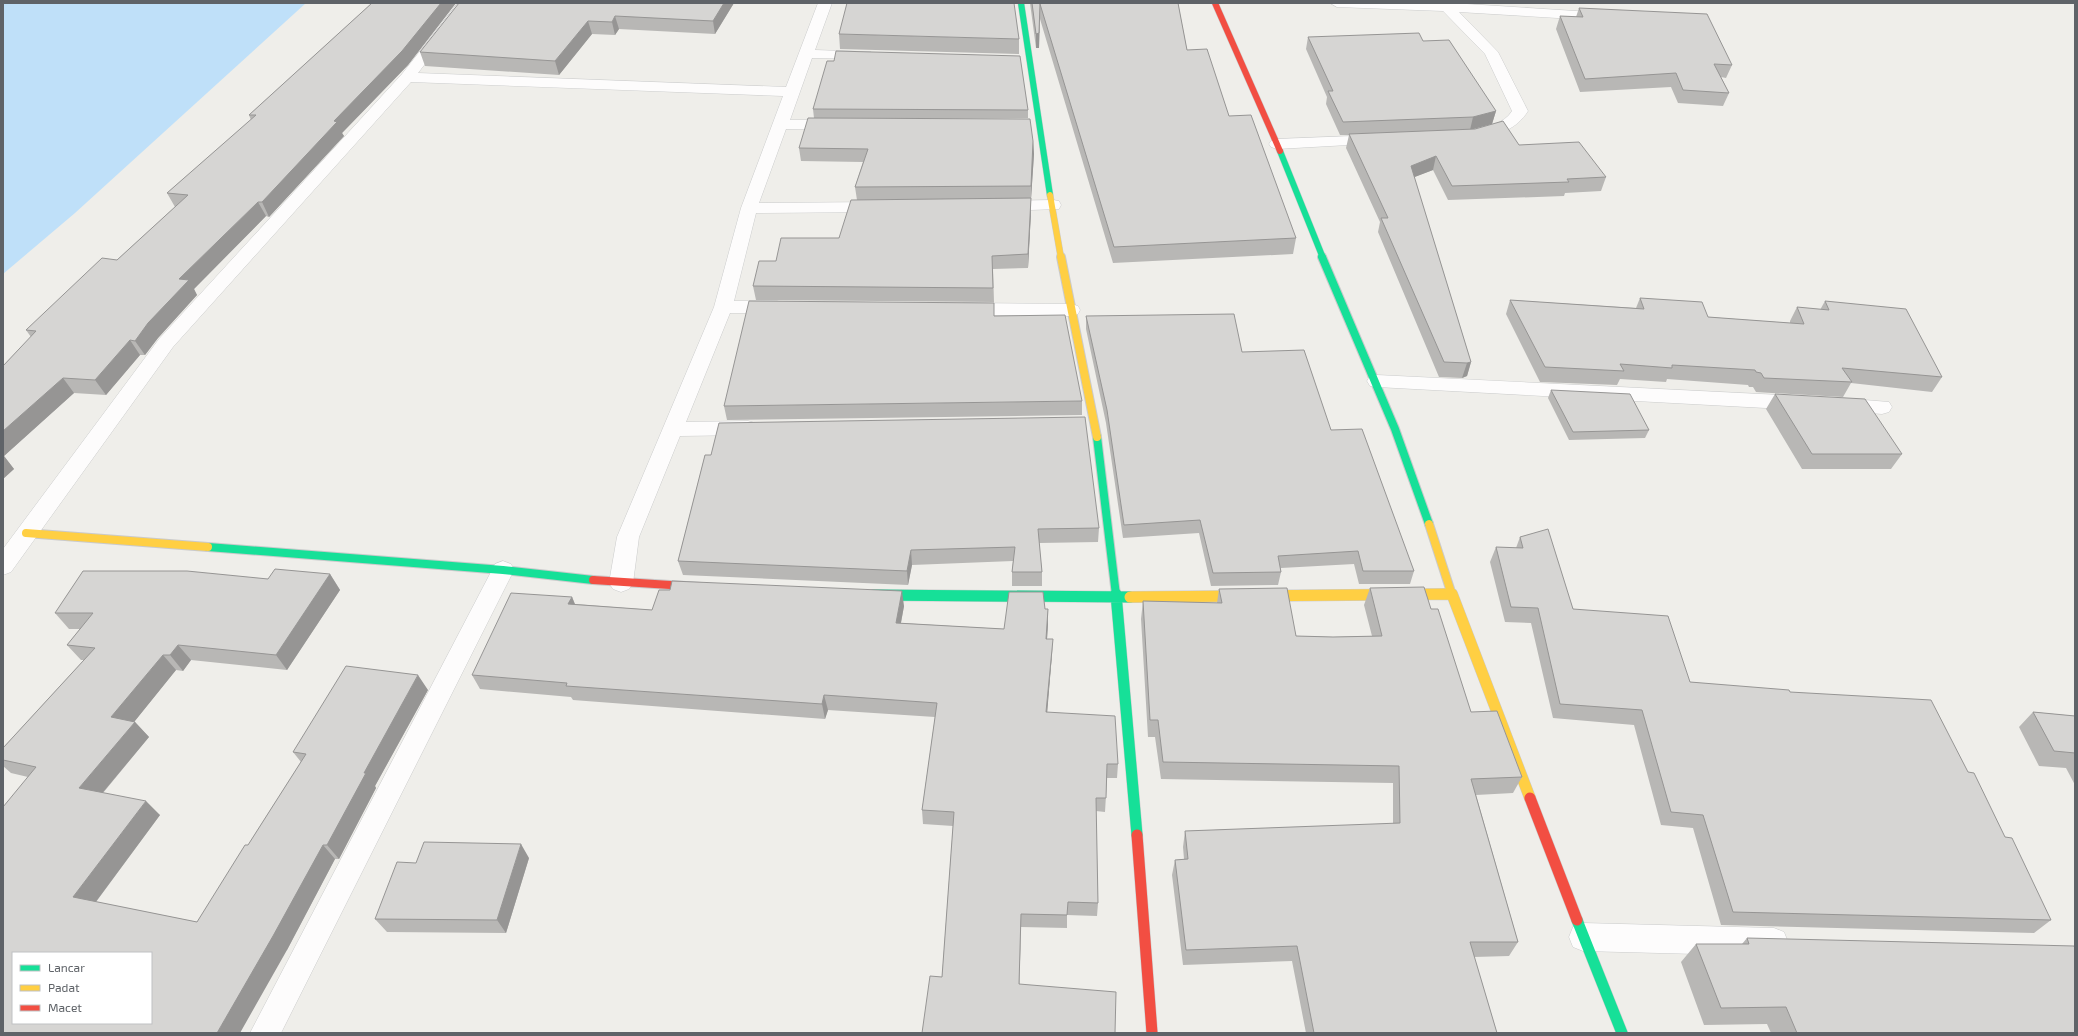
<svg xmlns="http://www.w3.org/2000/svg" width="2078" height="1036" viewBox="0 0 2078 1036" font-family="'Exo 2',sans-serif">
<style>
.water{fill:#bfe0f9}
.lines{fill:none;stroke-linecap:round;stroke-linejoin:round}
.street-casing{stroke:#cbcccc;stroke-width:1}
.fast-far2-casing{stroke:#cacacb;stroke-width:7}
.fast-far1-casing{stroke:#cacacb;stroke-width:10}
.fast-casing{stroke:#cacacb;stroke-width:12}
.slow-far2-casing{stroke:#cacacb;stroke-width:7}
.slow-far1-casing{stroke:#cacacb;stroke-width:10}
.slow-casing{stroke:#cacacb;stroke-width:12}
.jam-far2-casing{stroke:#cacacb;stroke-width:7}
.jam-far1-casing{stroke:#cacacb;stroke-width:10}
.jam-casing{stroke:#cacacb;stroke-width:12}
.street{fill:#fdfcfc;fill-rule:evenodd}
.fast-far2{stroke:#16e098;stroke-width:6}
.fast-far1{stroke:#16e098;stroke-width:8}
.fast{stroke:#16e098;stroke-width:11}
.slow-far2{stroke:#ffcf43;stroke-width:6}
.slow-far1{stroke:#ffcf43;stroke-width:8}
.slow{stroke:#ffcf43;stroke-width:11}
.jam-far2{stroke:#f24e42;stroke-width:6}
.jam-far1{stroke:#f24e42;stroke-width:8}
.jam{stroke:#f24e42;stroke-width:11}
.wall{fill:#b8b7b5}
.shaded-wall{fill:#969594}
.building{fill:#d6d5d3;stroke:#969594;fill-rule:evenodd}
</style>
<rect width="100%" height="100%" fill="#efeeea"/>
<path class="water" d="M3,3h303l-231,210 -72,61z"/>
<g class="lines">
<g class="street-casing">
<path id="street" d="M458,3h14l-54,70 368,14 32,-84h14l-17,47 56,2 2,3 -2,3 -5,1 -54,-1 -22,62h46l6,2 2,3 -2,3 -6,2 -50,-1 -27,74 119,-1 6,1 2,4 -2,4 -6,1 -122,1 -22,88h43l7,2 2,4 -2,4 -7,2h-47l-44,109 62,-1 7,2 3,5 -3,5 -7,2 -68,1 -41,101 -6,46 -4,6 -8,3 -8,-3 -4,-6 8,-46 97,-230 27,-99 42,-112 -372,-14 -238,265 -162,225 -8,3v-26l156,-210 243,-265z
M1330,3h121l156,10 5,1 2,3 -2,3 -5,1 -148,-9 39,40 30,59c-12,19 -29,23 -50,28l-6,-2 -2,-3 2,-3c15,-4 32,-7 40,-20l-27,-57 -42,-43 -106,-4z
M1378,135l6,2 2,3 -2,3 -107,6 -6,-2 -2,-3 2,-3 6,-2z
M1053,200l6,1 2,4 -2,4 -59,2 -6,-1 -2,-4 2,-4 6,-1z
M964,303l107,1 7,2 2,4 -2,4 -7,2 -107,-1 -7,-2 -2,-4 2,-4z
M1377,375l425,21 7,2 3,5 -3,5 -7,2 -425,-23 -7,-1 -3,-5 3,-5z
M1840,398l49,4 3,5 -3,5 -7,2 -49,-4 -3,-5 3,-5z
M503,561l8,3 3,6 -233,463h-31l242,-463 3,-6z
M1583,923l191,5 10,4 4,10 -4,10 -10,4 -191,-5 -10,-4 -4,-10 4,-10z"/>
</g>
<g class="fast-far2-casing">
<path id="fast-far2" d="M1021,3l29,192
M1280,151l43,107"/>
</g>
<g class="fast-far1-casing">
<path id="fast-far1" d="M1322,257l73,172 34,95
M1097,437l19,158
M208,547l295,23 90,10"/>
</g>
<g class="fast-casing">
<path id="fast" d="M1116,594l21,241
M873,595l257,2
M1577,920l45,113"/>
</g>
<g class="slow-far2-casing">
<path id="slow-far2" d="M1050,195l11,63"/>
</g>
<g class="slow-far1-casing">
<path id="slow-far1" d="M1061,257l36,180
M1429,524l23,71
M26,533l182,14
M1365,595l87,-1"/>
</g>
<g class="slow-casing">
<path id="slow" d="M1452,594l78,204
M1130,597l322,-3"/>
</g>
<g class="jam-far2-casing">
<path id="jam-far2" d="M1215,3l65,148"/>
</g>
<g class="jam-far1-casing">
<path id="jam-far1" d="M593,580l108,7"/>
</g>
<g class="jam-casing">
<path id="jam" d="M1530,798l47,122
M1137,835l15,198"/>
</g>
<use href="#street" class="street"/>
<use href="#fast-far2" class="fast-far2"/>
<use href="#fast-far1" class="fast-far1"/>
<use href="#fast" class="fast"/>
<use href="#slow-far2" class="slow-far2"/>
<use href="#slow-far1" class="slow-far1"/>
<use href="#slow" class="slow"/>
<use href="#jam-far2" class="jam-far2"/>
<use href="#jam-far1" class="jam-far1"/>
<use href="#jam" class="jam"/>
</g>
<path class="wall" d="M372,3h84l-48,62 -66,68 2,3 -75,81 -3,-1 -72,73 3,6 -39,43 -13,17h-5l-34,40 -32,-2 -70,63 10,13 -11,10v-113l28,-29 -5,-7 91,-70 58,-53 -8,-14 84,-73 -2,-5z
M459,3h275l-19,31 -96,-5 -4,6 -23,-1 -33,41 -134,-9 -5,-14z
M1030,3h148l9,47 42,66 67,122 -3,16 -180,9 -73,-244 -1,29h-3z
M1579,8l153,57 -6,13 -5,-1 8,16 -6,13 -45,-3 -7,-16 -91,5 -24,-63 4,-13 16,1z
M839,34l180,5v15l-179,-5z
M1308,37l115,4 73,70 -4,13 -21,5 48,16 87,32 -5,14 -36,2 -1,3 -116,4 -15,-30 -19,7 57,185 -4,14 -5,2 -23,-1 -61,-145 2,-10 -34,-74 3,-13h-9l-14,-31 1,-7 -21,-48z
M834,61l194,49v8h-214l-1,-9z
M1033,141l1,13 -3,45v13l-3,56 -35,1 1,33 -238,-2 -3,-14 23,-25 63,-23 18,-38 -2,-13 8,-25 -62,-1 -2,-13z
M1640,298l68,19 82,6v-2l7,-14 23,3 5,-9 117,76 -10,15 -81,-9 -8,14 -87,-5 -3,-5h-4l-1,-2 -81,-6 -1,3 -46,-3 -3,6 -77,-3 -34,-68 4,-14 126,8z
M1086,316l156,36 89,78 83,141 -4,13h-51l-5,-20 -73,4v4l-3,13 -67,1 -12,-53 -76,5 -17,-115 -20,-94z
M1551,390l98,40 -4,8 -76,2 -21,-42z
M1775,394l127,60 -11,15h-89l-36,-60z
M1082,401v14l-355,5 -3,-14z
M705,455l394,73 -1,14 -59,1 3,29v14h-30v-14l1,-11 -101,4 -4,20 -225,-10 -5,-14z
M1520,537l53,72 117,73 100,10 178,80 83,148 -17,13 -313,-8 -28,-97 -32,-3 -27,-100 -81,-7 -22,-95 -26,-1 -15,-60 6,-15 20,1z
M330,574l10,16 -53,80 -96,-10 -8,11 -7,-1 -42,52h1l14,15 -46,56 57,22 -64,87 101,20 51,-77 53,-83 -8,-10 135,-62 -53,96 1,2 -37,71h-4l-48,91 -284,83 25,-256 -17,-4 -8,-7v-18l81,-88h-3l-14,-15 13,-16h-11l-14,-16 213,-34z
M1370,588l152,189 -9,16 -37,2 42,147 -9,14 -35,1 23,76h-191l-14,-72 -109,4 -11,-90 3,-15 9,-1 -1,-12 2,-16 208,-7v-41l-232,-4 -6,-42h-7l-7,-118 2,-18 74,2 2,-14 77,47 37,1 39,-1 -8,-31z
M572,597l3,7 77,6 252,-4 -3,17 103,6 41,-20h3v15l-1,15 5,15 -5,58 71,52 -1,14h-10l-2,34 -9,-1 2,92 -1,13 -30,-1v13l-46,-1 -79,50 11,-151 -30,-2 -1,-14 13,-93 -107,-7 -3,9 -252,-19 -2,-3 -91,-8 -8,-14z
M2033,712l42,4v69l-9,-17 -27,-2 -20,-39z
M529,858l-23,75 -119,-1 -12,-13z
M1747,938l328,95h-304l-4,-9 -63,1 -23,-63 15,-18h46z"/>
<path class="shaded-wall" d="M441,3h15l-48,62 -66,68 2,3 -75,81 -7,-15 72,-81z
M724,3h10l-19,31 -2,-13z
M1040,4l-1,44h-3v-14z
M615,16l4,13 -4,6 -3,-13z
M588,21l4,13 -33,41 -4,-14z
M1496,111l-4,13 -22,6 3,-13z
M1033,141l1,13 -3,45v-13z
M1436,156l-3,14 -26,10 4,-14z
M1031,198v14l-3,56v-14z
M258,202l8,14 -72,73 3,6 -39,43 -13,17 -10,-14 44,-62z
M130,340l10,15 -34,40 -11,-15z
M1471,362l-4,14 -5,2 5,-15z
M63,378l11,15 -70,63 10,13 -11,10v-48z
M911,550l1,15 -4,20 -1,-14z
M330,574l10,16 -53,80 -11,-15z
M902,591l2,15 -6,32 -2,-15z
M572,597l6,15 -10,-8z
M1048,609v15l-2,30v-15z
M1053,639l-1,15 -6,73v-15z
M178,645l13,15 -8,11 -13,-16z
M163,655l13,15 -50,62 -15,-15z
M418,675l10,15 -53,96 1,2 -37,71 -12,-14 37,-72z
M824,695l4,15 -3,9 -3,-15z
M135,722l14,15 -55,66 -15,-15z
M146,801l14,14 -71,96 -16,-14z
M521,844l8,14 -23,75 -9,-13z
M323,845l12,14 -48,91 -47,83h-23z
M1021,914v13l-2,69v-12z"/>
<path class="building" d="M372,3h69l-39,48 -68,70 3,1 -75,80h-4l-79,77 10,1 -41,43 -13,18 -5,-1 -35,40 -32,-2 -60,53v-65l33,-35 -10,-1 76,-72 15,2 71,-65 -21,-2 89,-78h-7z
M459,3h265l-11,18 -98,-5 -3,6 -24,-1 -33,40 -135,-9z
M847,3h167l5,36 -180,-5z
M1032,3h146l9,47 20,-1 22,67 22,-1 45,123 -182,9 -74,-243 -1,29 -3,1z
M1579,8l128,6 25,51 -18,-1 15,29 -46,-3 -7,-17 -91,6 -25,-63 23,1z
M1419,33l4,8 26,-1 47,71 -23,6 -130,5 -15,-31h5l-25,-54z
M836,51l184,5 8,54 -215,-1 14,-48h7z
M808,118l222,1 3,22 -2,45 -176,1 13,-38 -69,-1z
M1503,121l16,24 60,-3 27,35 -39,2 2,3 -117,4 -16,-30 -25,10 60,196 -4,1 -23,-1 -63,-144h7l-39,-84 126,-5z
M1031,198l-3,56 -36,2 1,32 -240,-2 6,-25h17l5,-23h58l12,-38z
M1640,298l62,4 6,15 96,7 -7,-17 32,3 -4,-9 81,8 36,68 -100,-9 10,14 -88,-4 -3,-5 -5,-1 -1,-2 -83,-5v3l-52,-4 4,7 -79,-4 -35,-67 134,9z
M749,301l245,2v13l71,-1 17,86 -358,5z
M1234,314l8,38 62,-2 27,80 31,-1 52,142h-51l-5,-20 -80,5 3,16 -68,1 -13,-53 -76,5 -17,-115 -21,-94z
M1551,390l79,4 19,36 -76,2z
M1775,394l90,5 37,55h-90z
M1085,417l14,111 -61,1 4,43h-30l3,-25 -104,3 -4,21 -229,-10 27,-106h6l8,-32z
M1548,529l25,80 95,7 22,66 99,8 1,2 141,8 37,72 6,1 31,64 7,1 39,82 -318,-8 -30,-97 -32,-3 -29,-102 -82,-6 -22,-96 -27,-1 -15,-60 27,1 -3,-11z
M275,569l55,5 -54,81 -98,-10 -8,10h-7l-52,62 24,5 -56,66 67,13 -73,96 124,25 48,-77h3l58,-91 -13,-2 53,-86 72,9 -54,98h2l-39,72h-4l-50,91 -56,97h-214v-226l33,-40 -33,-7v-12l92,-100 -28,-3 26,-32h-38l28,-42h104l81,8zM13,953h138v70h-138z
M672,581l230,10 -6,32 108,6 5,-37h34l2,17h3l-2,30h7l-7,73 69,4 3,48h-11l-1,34h-10l2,105 -30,-1 -1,13 -46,-1 -2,70 97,8 -1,41h-193l8,-57 12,1 12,-165 -32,-2 15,-107 -113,-8 -2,9 -256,-18 1,-3 -95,-8 39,-82 61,4 -4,7 84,6 7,-20h11z
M1424,587l7,22h7l33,103 26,-1 25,66 -51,2 47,163h-48l27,91h-183l-17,-87 -111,4 -11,-90 13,-1 -3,-28 215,-8 -1,-57 -236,-4 -5,-42h-8l-7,-119 79,2 -3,-14 68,-1 9,48 37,1 49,-1 -12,-48z
M2033,712l42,4v37l-21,-2z
M424,842l97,2 -24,76 -122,-1 22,-57 19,1z
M1747,938l327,8 1,2v85h-278l-11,-26 -65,1 -25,-64h53z"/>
<rect width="2078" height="1036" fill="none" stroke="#5f6368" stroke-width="8"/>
<rect x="12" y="952" width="140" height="72" fill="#ffffff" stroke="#bfc1c3"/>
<rect x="20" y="965" width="20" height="6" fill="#16e098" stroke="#bfc1c3"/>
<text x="48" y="972" font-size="12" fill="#5f6368">Lancar</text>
<rect x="20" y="985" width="20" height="6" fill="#ffcf43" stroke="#bfc1c3"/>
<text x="48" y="992" font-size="12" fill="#5f6368">Padat</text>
<rect x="20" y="1005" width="20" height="6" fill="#f24e42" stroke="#bfc1c3"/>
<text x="48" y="1012" font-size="12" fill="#5f6368">Macet</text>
</svg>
